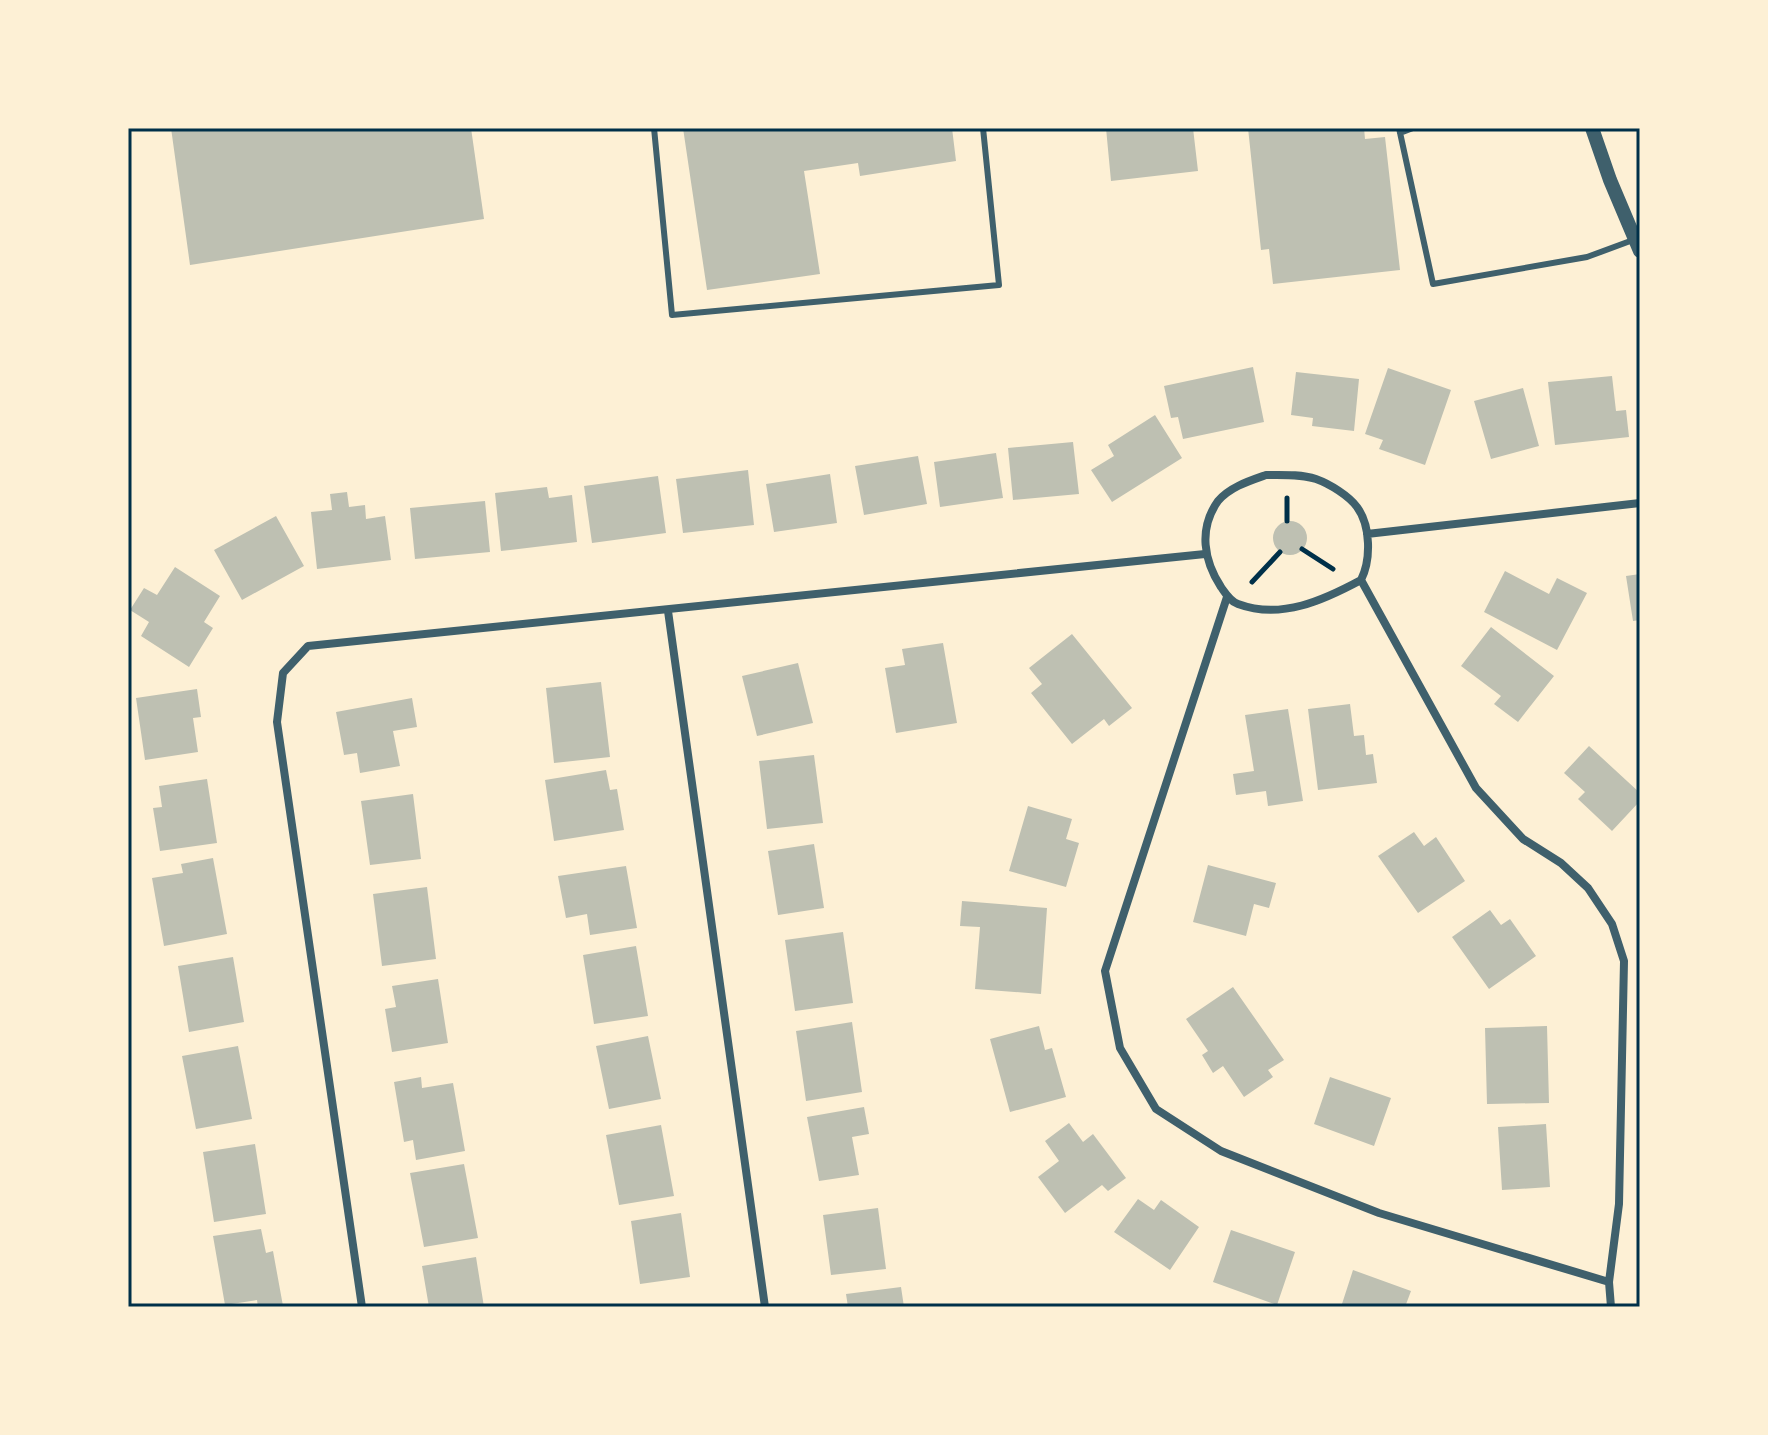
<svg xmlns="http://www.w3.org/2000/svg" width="1768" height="1435" viewBox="0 0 1768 1435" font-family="'Archivo Narrow',sans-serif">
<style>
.building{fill:#bec0b2}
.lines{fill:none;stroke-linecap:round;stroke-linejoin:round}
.path{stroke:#003049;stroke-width:5}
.service{stroke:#3f606c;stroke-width:6}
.minor{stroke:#3f606c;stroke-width:8}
.tertiary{stroke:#3f606c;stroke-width:14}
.neatline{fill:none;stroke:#003049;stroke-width:3}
</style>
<rect width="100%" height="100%" fill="#fdf0d5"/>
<path class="building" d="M171,128h300l13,91 -294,46z
M683,128h269l4,33 -96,15 -2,-13 -54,8 16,103 -113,16z
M1106,128h87l5,43 -87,10z
M1248,128h116l1,11 20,-2 15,133 -127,14 -4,-35 -8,1z
M1253,367l11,55 -81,17 -5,-22 -7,1 -7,-32z
M1388,368l63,22 -26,75 -46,-16 4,-9 -18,-6z
M1296,372l63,7 -5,52 -42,-5 1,-8 -22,-3z
M1612,376l4,35 10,-1 3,27 -74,8 -7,-63z
M1523,388l16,58 -48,13 -17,-58z
M1155,415l27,43 -70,44 -21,-32 23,-14 -6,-11z
M1073,442l6,52 -66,6 -5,-52z
M996,453l7,45 -63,9 -6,-45z
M918,456l9,48 -63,11 -9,-49z
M748,470l6,55 -71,8 -7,-54z
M830,474l7,49 -63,9 -8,-48z
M658,476l8,57 -74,10 -8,-57z
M547,487l2,11 23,-3 5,47 -76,9 -6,-58z
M347,492l2,15 16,-2 1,14 19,-3 6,44 -74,9 -6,-57 21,-2 -2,-16z
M485,501l5,51 -75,7 -5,-51z
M276,516l28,50 -62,34 -28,-50z
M1273 538a17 17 0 1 1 34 0a17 17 0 1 1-34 0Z
M175,567l45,29 -16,26 9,6 -24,39 -48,-31 8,-14 -19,-12 14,-22 13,7z
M1505,571l44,23 8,-16 30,15 -30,57 -73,-38z
M1640,574v46l-7,1 -7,-45z
M1491,627l63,49 -36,46 -24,-18 7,-8 -40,-30z
M1072,634l60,74 -23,18 -5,-7 -32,25 -41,-51 11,-9 -13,-16z
M943,643l14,80 -61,10 -11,-65 20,-3 -3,-16z
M798,663l15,60 -56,13 -15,-60z
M601,682l9,75 -56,6 -8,-75z
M197,689l4,28 -8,1 5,34 -53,8 -9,-62z
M412,698l5,29 -24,4 7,35 -40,7 -3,-20 -13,2 -8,-43z
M1350,704l4,32 10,-1 2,20 7,-1 4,29 -59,7 -10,-81z
M1288,709l15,92 -35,5 -2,-15 -30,4 -3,-21 21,-3 -9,-56z
M1589,746l51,47v8l-28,30 -34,-32 7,-7 -21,-19z
M814,755l9,68 -56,6 -8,-68z
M606,770l4,20 7,-1 7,41 -70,11 -9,-61z
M207,779l10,64 -57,8 -7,-43 9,-1 -3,-21z
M413,794l8,65 -51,6 -9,-64z
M1028,806l44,13 -6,20 13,4 -13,44 -57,-16z
M1414,832l10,14 12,-9 29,44 -47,32 -40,-57z
M814,844l10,64 -46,7 -10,-64z
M213,858l14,76 -63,12 -12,-68 31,-5 -2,-9z
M1208,865l68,18 -7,25 -15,-4 -8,32 -53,-14z
M626,866l11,62 -47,7 -3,-21 -21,4 -8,-42z
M427,887l9,72 -54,7 -9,-72z
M962,901l85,7 -6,86 -66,-5 5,-62 -20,-1z
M1490,910l11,15 9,-6 26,37 -47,33 -37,-52z
M843,932l10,71 -58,8 -10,-71z
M636,946l12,70 -54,8 -11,-69z
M233,957l11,65 -55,10 -11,-66z
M438,979l10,64 -56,9 -7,-43 11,-2 -4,-21z
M1233,987l51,73 -16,10 5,7 -29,20 -21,-31 -10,7 -11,-18 6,-4 -22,-32z
M852,1022l10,70 -56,9 -10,-70z
M1039,1026l6,24 7,-2 14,49 -56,15 -20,-73z
M1547,1026l2,77 -62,1 -2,-76z
M648,1036l13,63 -52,10 -13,-63z
M238,1046l14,73 -56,10 -14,-73z
M421,1077l1,11 31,-5 12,68 -49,9 -3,-20 -9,2 -10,-60z
M1330,1077l61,21 -17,48 -60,-22z
M864,1107l5,27 -17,3 7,38 -40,6 -12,-64z
M1069,1123l14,19 10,-8 33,44 -18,13 -6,-6 -37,28 -27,-36 21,-16 -14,-20z
M1546,1124l4,63 -48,3 -4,-63z
M661,1125l13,71 -55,9 -13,-70z
M255,1144l11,70 -52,8 -11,-70z
M464,1164l14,74 -54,9 -14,-74z
M1138,1199l16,11 7,-10 38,27 -29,43 -56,-38z
M878,1208l8,61 -55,6 -8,-60z
M681,1213l9,64 -50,7 -9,-63z
M261,1229l5,24 7,-2 10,55 -25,1 -1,-7 -32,5 -12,-69z
M1231,1230l64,22 -18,53 -64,-23z
M476,1257l8,50h-55l-7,-41z
M1353,1270l58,21 -6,16h-64z
M901,1287l3,20h-56l-2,-13z"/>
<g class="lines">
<path class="path" d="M1287,521v-23
M1302,549l31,20
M1252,582l28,-30"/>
<path class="service" d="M654,128l18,187 327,-30 -16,-157
M1399,128l34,156 154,-27 46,-17
M1400,133l13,-5"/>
<path class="minor" d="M1266,475c16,0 35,-1 50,4 14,5 33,17 41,28 14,19 14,53 4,73 -37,20 -80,40 -123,24 -8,-3 -12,-10 -17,-17 -17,-26 -23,-58 -3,-86 12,-14 31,-20 48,-26z
M1367,534l273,-31
M1361,580l115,208 47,51 38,24 27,25 24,36 12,37 -5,243 -10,78 2,25
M1227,597l-122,374 15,77 36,61 65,42 158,62 230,69
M668,611l97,696
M362,1307l-85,-585 6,-49 25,-27 897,-92"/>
<path class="tertiary" d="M1592,128l18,52 30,71"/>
</g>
<rect width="1768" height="1435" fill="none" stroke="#fdf0d5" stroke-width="260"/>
<rect x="130" y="130" width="1508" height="1175" class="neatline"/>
</svg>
